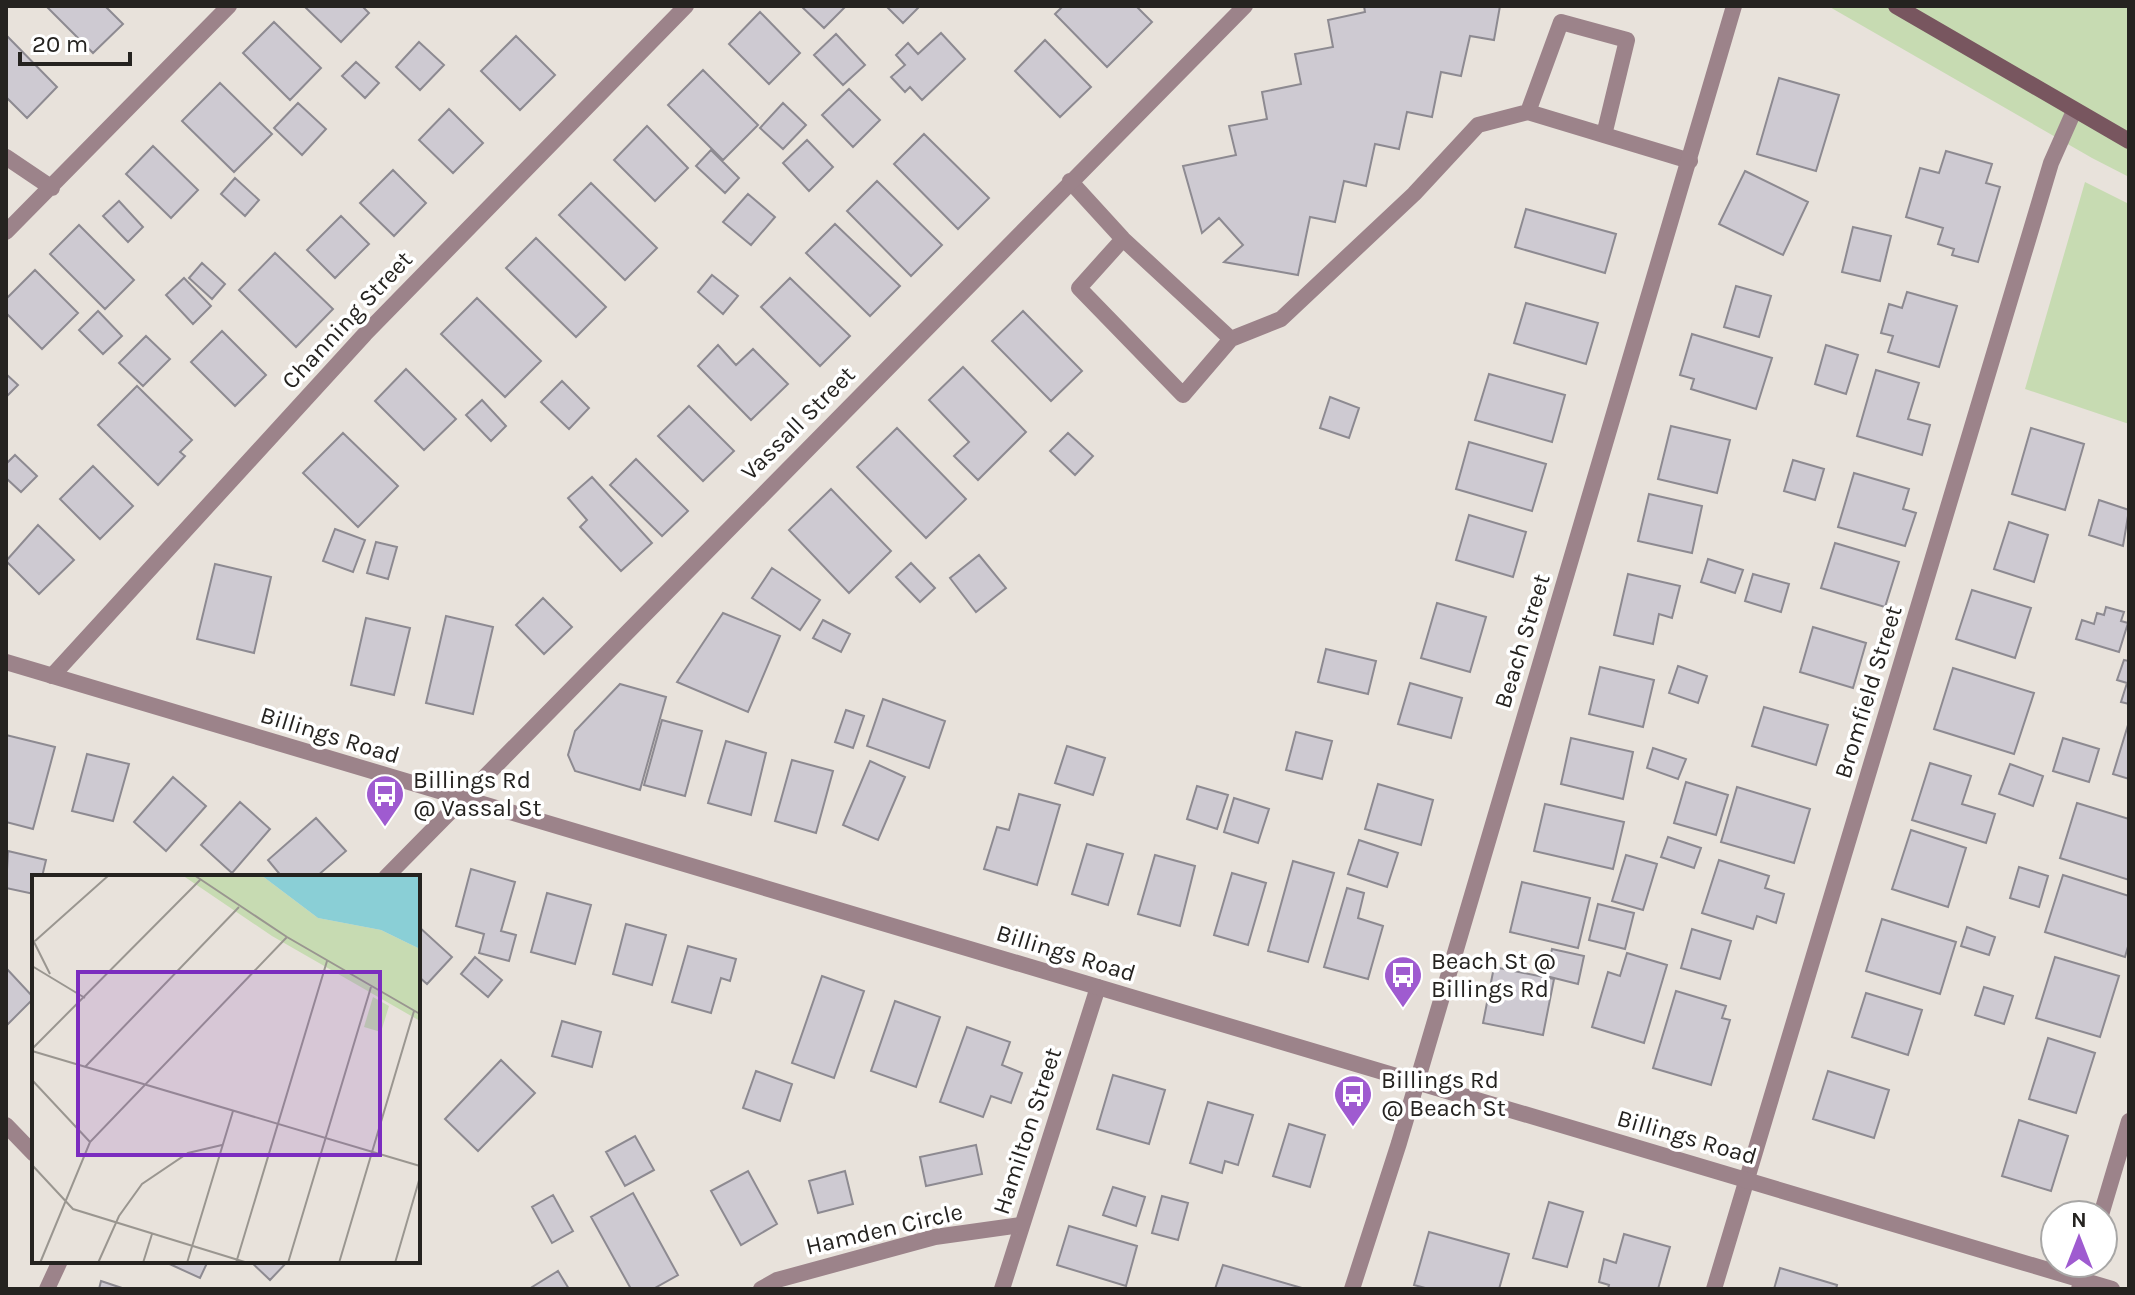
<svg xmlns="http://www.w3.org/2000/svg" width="2135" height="1295" viewBox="0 0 2135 1295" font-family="Karla,sans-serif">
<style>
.green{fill:#c7dbb2}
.building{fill:#cecad2;stroke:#8d8a91;stroke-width:2}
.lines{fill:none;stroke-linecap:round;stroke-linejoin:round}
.service{stroke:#9c838a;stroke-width:16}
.minor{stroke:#9c838a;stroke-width:16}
.tertiary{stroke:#9c838a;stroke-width:16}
.secondary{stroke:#78565f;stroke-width:16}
.labels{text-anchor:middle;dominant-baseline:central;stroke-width:7;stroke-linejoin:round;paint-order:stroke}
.street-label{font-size:24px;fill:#252320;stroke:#fff}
.poi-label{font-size:24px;fill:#252320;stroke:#fff;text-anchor:start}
.inset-road{fill:none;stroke:#9a9690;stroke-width:2}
.view{fill:#7b2cbf;fill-opacity:0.15;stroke:#7b2cbf;stroke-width:4}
.inset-edge{fill:none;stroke:#252320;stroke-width:4}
</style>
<rect width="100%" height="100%" fill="#e8e2db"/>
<path class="green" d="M1828,6h301v171l-37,-19z
M2085,182l44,22v220l-104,-35z"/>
<path class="building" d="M46,6h59l18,18 -30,29z
M304,6h58l7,7 -28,29z
M801,6h45l-22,22z
M886,6h34l-17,17z
M1063,6h73l16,16 -45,45 -52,-53z
M1364,6h136l-6,34 -24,-4 -9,40 -20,-4 -9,45 -25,-5 -8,37 -24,-5 -9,42 -22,-5 -9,41 -25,-5 -12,58 -74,-13 19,-17 -24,-27 -17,15 -19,-67 53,-11 -7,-29 38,-7 -5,-27 39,-8 -6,-30 38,-7 -5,-27 37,-8z
M760,12l40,41 -31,31 -40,-40z
M274,22l47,46 -31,32 -47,-47z
M941,33l24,26 -43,41 -12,-13 -5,5 -14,-15 14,-12 -9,-10 12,-12 10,11z
M836,34l29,31 -22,20 -29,-30z
M7,36l50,51 -30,31 -21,-21z
M516,36l39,39 -35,35 -39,-39z
M1045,40l46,47 -31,30 -45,-46z
M419,42l25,23 -24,25 -24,-23z
M356,62l23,21 -14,15 -23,-22z
M703,70l55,55 -35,35 -55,-55z
M1779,78l60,17 -23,76 -59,-17z
M220,83l52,51 -38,38 -52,-51z
M849,89l31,31 -27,27 -31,-32z
M298,103l28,26 -24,26 -28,-27z
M783,103l23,22 -23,24 -23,-21z
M449,109l34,34 -30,30 -34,-33z
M647,126l41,42 -33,33 -41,-41z
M924,134l65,64 -31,31 -64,-65z
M807,140l26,27 -24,24 -26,-28z
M153,146l45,44 -27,28 -45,-44z
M711,150l28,28 -14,15 -29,-27z
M1946,151l46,13 -6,19 14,4 -22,75 -26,-7 2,-6 -16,-5 5,-16 -37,-11 14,-49 19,5z
M393,170l33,33 -32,33 -34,-33z
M1745,171l63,31 -25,53 -64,-31z
M235,178l24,22 -14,16 -24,-22z
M877,181l65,64 -31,31 -64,-65z
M591,183l66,65 -32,32 -66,-65z
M748,194l27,23 -24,28 -28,-23z
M119,201l24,26 -15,15 -25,-26z
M1526,209l90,25 -11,39 -90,-26z
M341,216l28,28 -34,34 -28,-28z
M835,224l65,62 -30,30 -64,-63z
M79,225l55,55 -29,29 -55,-55z
M1853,227l38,9 -11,45 -38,-9z
M536,238l70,69 -30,30 -70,-69z
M275,253l58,56 -37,38 -57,-57z
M202,263l23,21 -13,15 -23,-21z
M35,270l43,43 -36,36 -36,-36v-14z
M712,275l26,21 -15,18 -25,-22z
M184,278l27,28 -18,18 -27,-29z
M790,278l60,58 -30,30 -59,-59z
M1736,286l35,10 -12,41 -35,-10z
M1907,292l50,14 -18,61 -51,-15 5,-16 -12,-3 8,-29 13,4z
M477,298l64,63 -36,36 -64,-63z
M1526,303l72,20 -12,41 -72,-21z
M98,311l24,25 -19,18 -24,-24z
M1023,311l59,60 -31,30 -59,-60z
M222,331l44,44 -31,31 -44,-44z
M1692,334l80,24 -16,51 -65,-20 3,-10 -14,-4z
M146,336l24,23 -27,27 -24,-23z
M718,345l18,20 17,-16 35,35 -37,36 -53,-54z
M1826,345l32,10 -12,39 -31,-10z
M963,367l63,65 -48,48 -24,-24 15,-14 -40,-42z
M406,369l50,50 -32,31 -49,-49z
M1876,370l43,13 -11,36 22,6 -8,30 -65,-19z
M6,374l12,11 -12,12z
M1489,374l76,21 -13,47 -77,-22z
M562,381l27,27 -20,21 -28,-27z
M137,386l55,54 -12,12 5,4 -27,29 -60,-60z
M1330,397l29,11 -10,30 -29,-10z
M482,400l24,26 -15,15 -25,-26z
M689,406l45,45 -31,30 -45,-45z
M1671,426l59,14 -13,53 -59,-14z
M897,428l69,71 -40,39 -69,-71z
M2031,428l53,16 -19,66 -53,-16z
M343,433l55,53 -40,41 -55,-54z
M1068,433l25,23 -18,19 -25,-24z
M1469,442l77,22 -14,47 -76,-22z
M15,455l22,21 -16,16 -15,-14v-14z
M636,459l52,52 -26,25 -52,-51z
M1793,460l31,9 -9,31 -31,-9z
M93,466l40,40 -33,33 -40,-40z
M1854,473l55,16 -6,20 13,4 -11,33 -67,-19z
M592,477l60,66 -31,28 -41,-44 7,-7 -19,-22z
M831,489l60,62 -42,42 -60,-63z
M1649,494l53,12 -10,47 -54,-12z
M2099,500l30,10 -6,36 -34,-11z
M1469,515l57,17 -13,45 -57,-17z
M2009,522l39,13 -14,47 -40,-13z
M38,525l36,35 -35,34 -33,-33z
M335,529l30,11 -12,32 -30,-11z
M376,542l21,5 -9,32 -21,-6z
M1835,543l64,19 -14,45 -64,-19z
M979,555l27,33 -30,24 -26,-34z
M1708,559l35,11 -8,23 -34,-11z
M911,563l24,25 -15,14 -24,-25z
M215,564l56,13 -17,76 -57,-14z
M772,568l48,32 -20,30 -48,-32z
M1628,574l52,12 -8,32 -13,-4 -6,30 -39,-9z
M1753,574l36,10 -8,28 -36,-11z
M1972,590l59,18 -16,50 -59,-19z
M543,598l29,29 -28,27 -28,-29z
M1437,603l49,14 -16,55 -49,-14z
M2106,607l18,5 -3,9 7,2 -9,29 -43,-13 6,-19 12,4 3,-11 7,2z
M723,613l57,23 -32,76 -71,-30z
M446,616l47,11 -20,87 -47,-11z
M366,618l44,10 -16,67 -43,-10z
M823,620l27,14 -9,18 -28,-14z
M1813,627l53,16 -13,45 -53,-16z
M1326,649l50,12 -8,33 -50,-12z
M2124,660l5,1v43l-8,-2 6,-19 -10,-3z
M1678,666l29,10 -9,27 -29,-10z
M1600,667l54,13 -11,47 -54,-13z
M1953,668l81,25 -20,61 -80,-25z
M1410,683l52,15 -11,40 -53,-14z
M620,684l46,13 -26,93 -65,-19 -7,-16 7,-24z
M883,699l62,22 -16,47 -62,-22z
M1764,707l64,18 -12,40 -64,-19z
M846,710l18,6 -11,32 -18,-6z
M662,720l40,11 -17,65 -41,-11z
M2128,725h1v54l-16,-5z
M1296,732l36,9 -10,38 -36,-9z
M6,735l49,12 -22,82 -27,-7z
M1571,738l62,14 -10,47 -62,-15z
M2063,738l36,11 -10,33 -36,-11z
M726,741l40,12 -15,62 -43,-12z
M1067,746l38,12 -12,37 -38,-12z
M1653,748l33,11 -8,20 -31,-11z
M87,754l42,10 -16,57 -41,-10z
M792,760l41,11 -17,62 -41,-12z
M870,761l35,16 -27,63 -35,-15z
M1930,763l41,13 -9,28 33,10 -9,29 -74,-23z
M2010,764l33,12 -10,30 -34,-12z
M173,777l33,29 -40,45 -32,-29z
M1686,782l42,13 -12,40 -42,-12z
M1378,784l55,16 -12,45 -56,-16z
M1197,786l31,9 -11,34 -30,-10z
M1737,787l73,22 -16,54 -73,-21z
M1019,794l41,11 -23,80 -53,-16 13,-42 12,3z
M1234,798l35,11 -11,34 -34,-11z
M240,802l30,27 -38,44 -31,-28z
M2077,803l52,16v61l-69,-22z
M1545,804l79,18 -11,47 -79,-18z
M316,818l30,33 -30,26h-34l-14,-17z
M1911,830l55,18 -18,59 -56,-18z
M1668,837l33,11 -7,20 -33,-11z
M1359,840l39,13 -11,34 -39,-13z
M1087,844l36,10 -15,51 -36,-11z
M8,851l38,9 -4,17h-8v17l-28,-6z
M1155,855l40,11 -15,60 -42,-12z
M1626,855l31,9 -14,46 -31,-9z
M1719,860l50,16 -4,12 19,6 -8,29 -19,-7 -4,13 -51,-16z
M1293,861l41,12 -26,89 -40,-11z
M2019,867l29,9 -9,31 -29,-9z
M471,869l44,13 -14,49 15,4 -7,26 -30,-8 5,-19 -28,-8z
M1232,873l34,10 -18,62 -34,-10z
M2063,875l66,21v47l-4,14 -80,-25z
M1522,882l68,16 -12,50 -68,-16z
M1347,888l17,5 -6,25 25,8 -15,53 -44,-12z
M547,893l44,12 -16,59 -44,-12z
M1598,904l36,9 -9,36 -36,-9z
M1882,919l74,23 -16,52 -74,-23z
M626,924l40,11 -14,50 -39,-11z
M418,926l34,31 -25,27 -9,-8z
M1967,927l28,10 -6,18 -28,-9z
M1692,929l39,12 -11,38 -39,-11z
M688,946l48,13 -6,22 -9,-3 -10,35 -39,-11z
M1552,949l32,7 -6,28 -32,-8z
M1627,953l40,12 -23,78 -52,-16 16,-55 12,4z
M475,957l27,23 -14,17 -27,-23z
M2055,957l64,19 -19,61 -64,-19z
M1494,967l60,12 -11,56 -60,-12z
M6,968l28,30 -28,28z
M822,976l42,15 -30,87 -42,-15z
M1984,987l29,9 -9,28 -29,-9z
M1676,991l50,15 -4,12 8,2 -19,65 -58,-17z
M1866,993l56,17 -14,45 -56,-18z
M895,1001l45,16 -24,70 -45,-16z
M562,1021l39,11 -9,35 -40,-11z
M967,1027l43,15 -8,23 20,8 -11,30 -20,-7 -8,21 -43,-15z
M2048,1038l47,15 -19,60 -47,-14z
M501,1060l34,33 -57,58 -33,-32z
M756,1071l36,13 -12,37 -37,-13z
M1828,1071l61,19 -15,48 -61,-19z
M1113,1075l52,15 -16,54 -52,-15z
M1208,1102l45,13 -15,50 -13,-4 -3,12 -32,-10z
M2019,1120l49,16 -17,55 -49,-15z
M1289,1124l36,11 -15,52 -37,-11z
M635,1136l19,34 -29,16 -19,-34z
M976,1145l6,29 -56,12 -6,-29z
M748,1171l29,53 -36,21 -30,-54z
M845,1171l8,33 -35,9 -9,-32z
M1113,1187l32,10 -9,29 -33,-11z
M633,1193l45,82 -25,14h-22l-40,-72z
M553,1195l20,36 -21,12 -20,-36z
M1162,1196l26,7 -10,37 -26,-7z
M1549,1202l34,10 -16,55 -34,-9z
M1069,1226l68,20 -11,40 -69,-21z
M1429,1232l80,22 -10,35h-70l-15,-4z
M1624,1234l46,13 -12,42h-50l1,-4 -10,-3 5,-23 12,4z
M163,1261h45l-8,17z
M250,1261h38l-18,19z
M1223,1265l79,23v1h-87z
M1780,1268l57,17 -1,4h-62z
M558,1271l11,18h-40z
M101,1281l24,8h-26z"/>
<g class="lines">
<path class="service" d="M1528,112l33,-90 66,18 -23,95
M1070,181l53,58 108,100 50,-20 133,-125 64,-69 50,-13 162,49
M1123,239l-44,49 104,107 48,-56"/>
<path class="minor" d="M6,157l46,31
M6,232l223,-226
M52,676l313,-342 321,-328
M386,877l859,-871
M6,1125l28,29
M2101,1215l28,-94
M47,1289l13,-28
M761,1289l16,-9 158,-43 86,-12
M1002,1289l96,-302
M1714,1289l337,-1126 23,-52
M2079,1289l8,-26"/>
<path class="tertiary" d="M6,662l2106,627
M1352,1289l47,-146 335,-1137"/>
<path class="secondary" d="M1896,6l233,135"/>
</g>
<defs>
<g id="bus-pin" transform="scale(2)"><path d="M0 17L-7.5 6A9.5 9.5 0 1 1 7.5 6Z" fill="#9f5bd0" stroke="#fff"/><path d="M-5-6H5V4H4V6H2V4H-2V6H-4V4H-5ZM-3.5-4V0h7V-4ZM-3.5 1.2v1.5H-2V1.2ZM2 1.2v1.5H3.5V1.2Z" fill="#fff"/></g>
</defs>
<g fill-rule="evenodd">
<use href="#bus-pin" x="385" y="794"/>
<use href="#bus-pin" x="1403" y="975"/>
<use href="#bus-pin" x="1353" y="1094"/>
</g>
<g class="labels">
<g class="street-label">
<text transform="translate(347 320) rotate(-47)">Channing Street</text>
<text transform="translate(798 423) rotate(-45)">Vassall Street</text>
<text transform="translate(1522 641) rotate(-73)">Beach Street</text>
<text transform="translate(1868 692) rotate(-73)">Bromfield Street</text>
<text transform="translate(330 735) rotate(17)">Billings Road</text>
<text transform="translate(1066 953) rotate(17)">Billings Road</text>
<text transform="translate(1027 1131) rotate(-72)">Hamilton Street</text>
<text transform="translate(1687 1137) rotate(16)">Billings Road</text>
<text transform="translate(884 1229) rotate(-13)">Hamden Circle</text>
</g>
<g class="poi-label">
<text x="413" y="780">Billings Rd<tspan x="413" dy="28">@ Vassal St</tspan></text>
<text x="1431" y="961">Beach St @<tspan x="1431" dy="28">Billings Rd</tspan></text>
<text x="1381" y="1080">Billings Rd<tspan x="1381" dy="28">@ Beach St</tspan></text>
</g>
</g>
<g transform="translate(32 875)">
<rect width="388" height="388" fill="#e8e2db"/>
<path d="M150,0h79l57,43 63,12 39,19v72l-148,-85zM341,122l16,9 -8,26 -17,-5z" fill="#c7dbb2"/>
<path d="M229,0h159v74l-39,-19 -63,-12z" fill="#8acfd6"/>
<path class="inset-road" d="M162,0l93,62 133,77M0,63l18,36M3,66l74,-66M0,91l53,32M0,174l168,-169M0,176l388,115M53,192l154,-160M0,205l58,62M0,290l41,44 175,54M8,388l50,-121 197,-205M66,388l21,-47 23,-32 46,-31 34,-8M111,388l9,-29M155,388l46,-152M204,388l91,-302M256,388l83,-276M307,388l75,-252M363,388l25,-86"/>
<path class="view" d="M46,97h302v183h-302z"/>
<rect width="388" height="388" class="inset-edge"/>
</g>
<rect width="2135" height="1295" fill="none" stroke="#252320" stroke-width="16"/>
<g transform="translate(2079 1239)"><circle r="38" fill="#ffffff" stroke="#a8a7a6" stroke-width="2"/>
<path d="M0-6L14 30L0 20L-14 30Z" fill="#9f5bd0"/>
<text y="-12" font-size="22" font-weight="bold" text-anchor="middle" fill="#252320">N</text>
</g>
<path d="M20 52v12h110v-12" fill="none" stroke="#252320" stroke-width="4"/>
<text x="32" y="52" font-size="24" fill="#252320" stroke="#ffffff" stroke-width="6" paint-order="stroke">20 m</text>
</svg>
